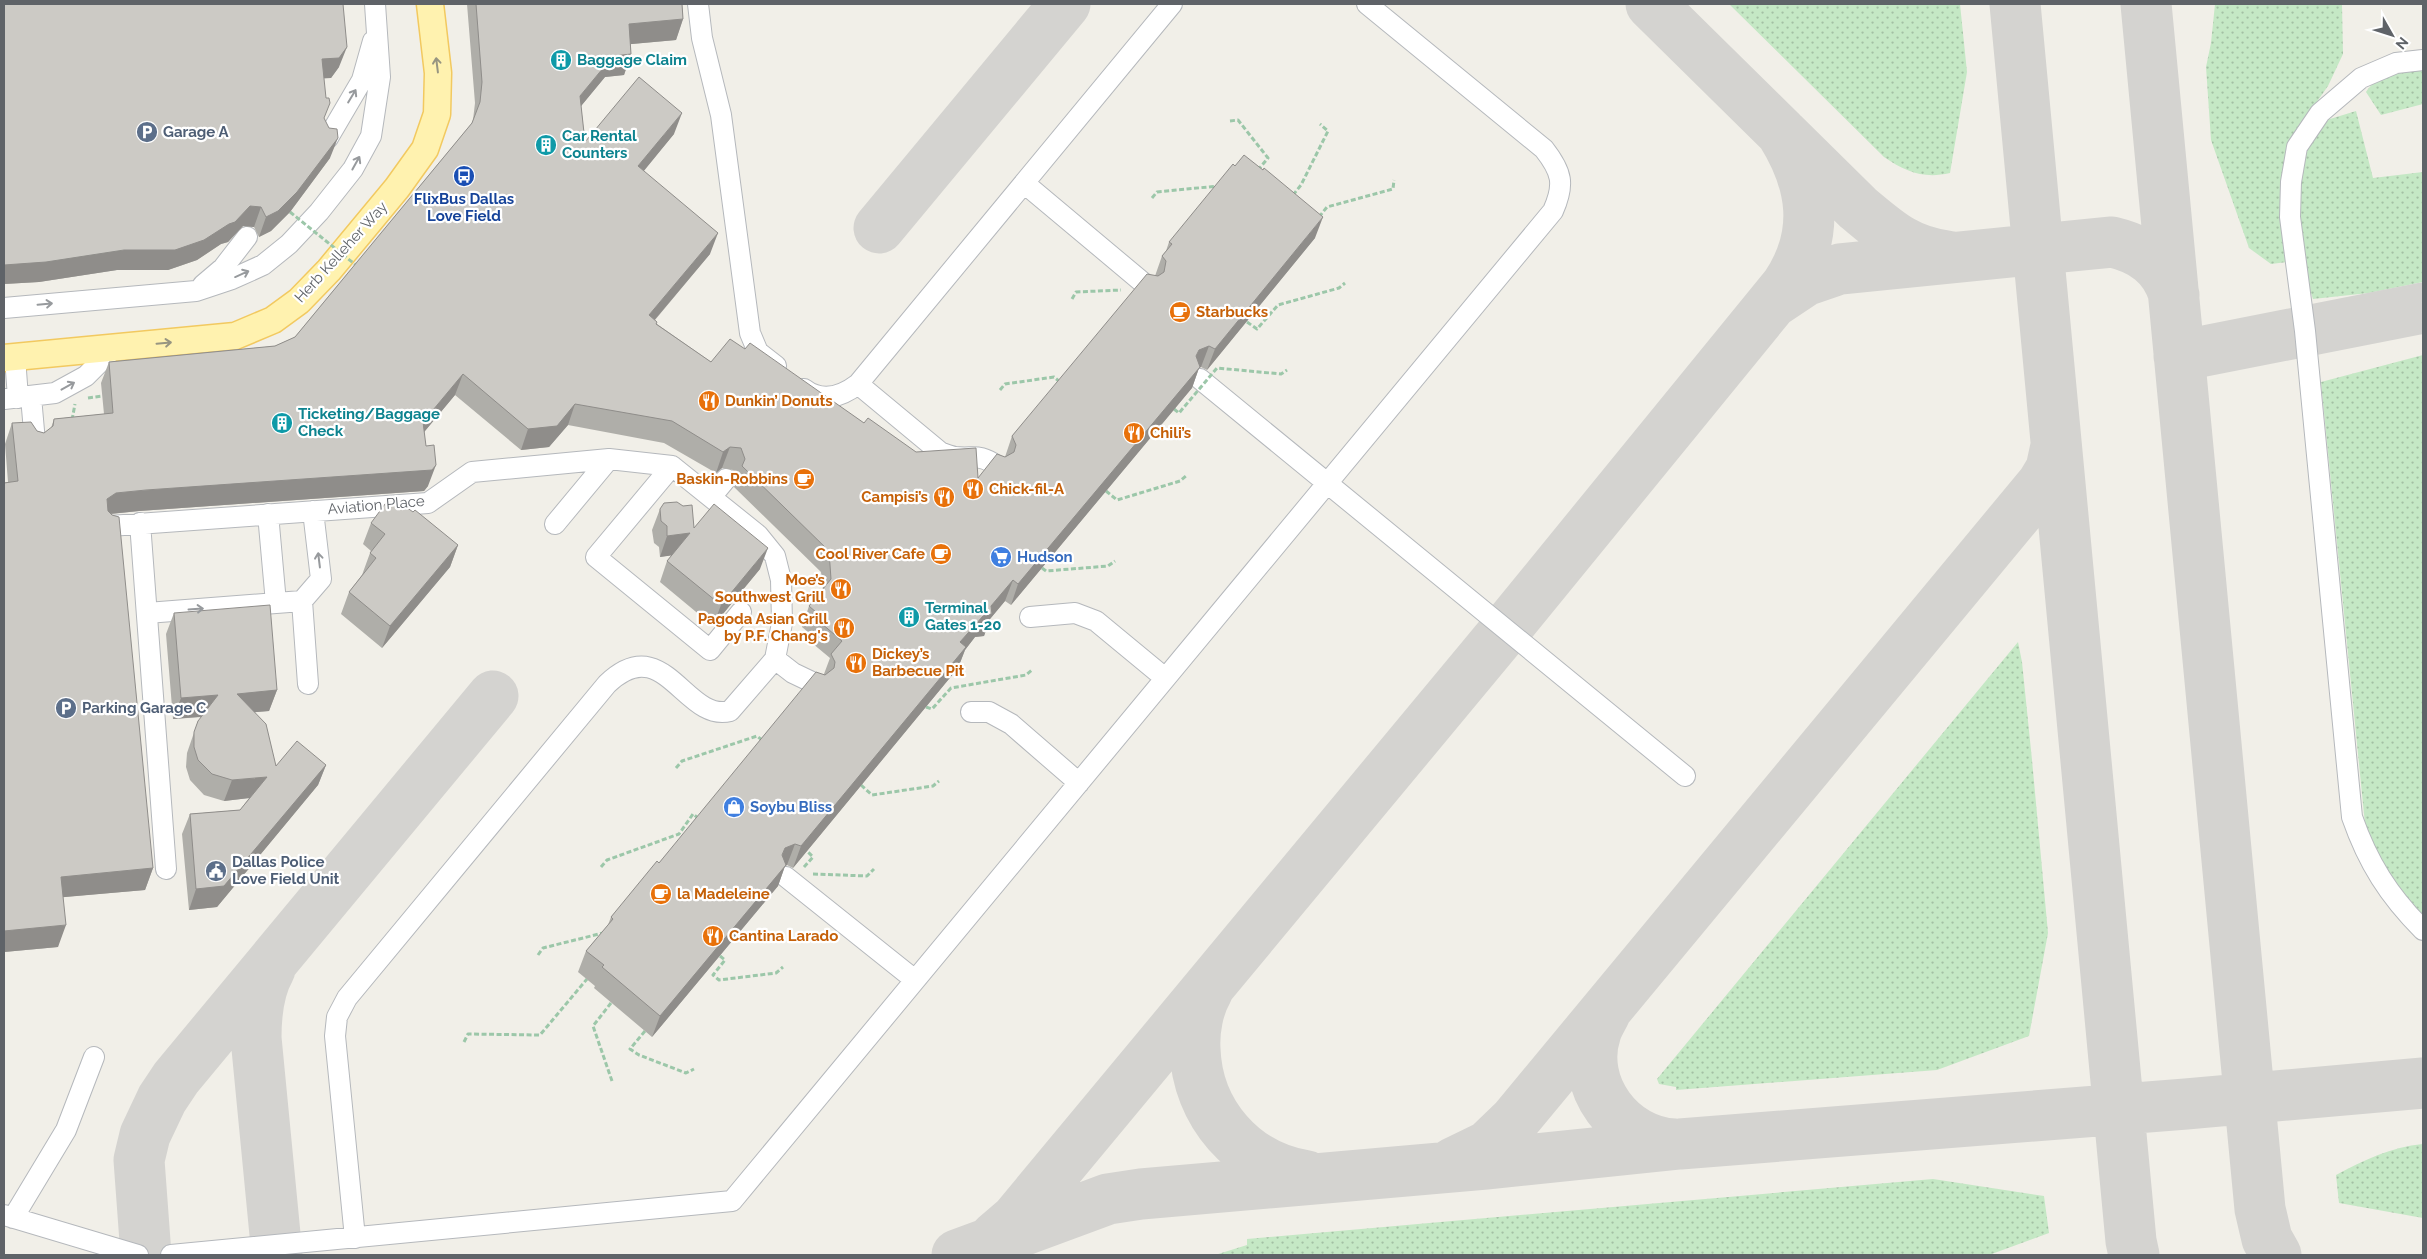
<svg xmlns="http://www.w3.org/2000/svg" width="2427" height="1259" viewBox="0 0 2427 1259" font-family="Raleway,sans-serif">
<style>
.grass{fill:url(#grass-dots)}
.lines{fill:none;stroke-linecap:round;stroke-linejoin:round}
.taxiway{stroke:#d4d3d0;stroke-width:51}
.minor-casing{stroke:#b5b8bc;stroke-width:22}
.major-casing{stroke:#f2c960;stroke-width:29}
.path{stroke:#9cc7a9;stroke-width:3;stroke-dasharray:5 2.5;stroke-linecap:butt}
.minor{stroke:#fff;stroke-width:20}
.major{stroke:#fff2af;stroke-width:26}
.path-bridge{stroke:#9cc7a9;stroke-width:3;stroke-dasharray:5 2.5;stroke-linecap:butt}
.wall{fill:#afaea9}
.shaded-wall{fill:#8f8d8a}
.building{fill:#cccac5;stroke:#8f8d8a}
.oneway{stroke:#979581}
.oneway2{stroke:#979a9d}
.labels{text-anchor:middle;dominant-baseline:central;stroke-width:4.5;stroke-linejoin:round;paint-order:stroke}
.culture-label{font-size:15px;font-weight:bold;fill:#0d838f;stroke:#fff;text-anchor:start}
.service-label{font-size:15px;font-weight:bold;fill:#4e5e75;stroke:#fff;text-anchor:start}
.transit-label{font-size:15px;font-weight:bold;fill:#164399;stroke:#fff}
.street-label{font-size:15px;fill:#5f6368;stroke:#fff}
.food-label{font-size:15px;font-weight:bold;fill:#c56008;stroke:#fff;text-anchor:start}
.shop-label{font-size:15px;font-weight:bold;fill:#366cbe;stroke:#fff;text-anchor:start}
</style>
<defs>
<pattern id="grass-dots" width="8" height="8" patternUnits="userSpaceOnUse" patternTransform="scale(1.25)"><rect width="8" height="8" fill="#c5e8c5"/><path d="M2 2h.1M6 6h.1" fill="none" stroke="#a3c0a4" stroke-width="1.8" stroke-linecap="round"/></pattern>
</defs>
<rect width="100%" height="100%" fill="#f1efe8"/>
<path class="grass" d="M1729,4h231l7,68 -17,101c-26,6 -44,-1 -66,-16z
M2215,4h127l1,50 -15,32 -24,34 -17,142 -16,2 -22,-16 -38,-108 -5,-73 5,-24z
M2423,68v36l-42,11 -15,-23c11,-18 37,-22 57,-24z
M2356,111l17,67 50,-6v110l-54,11 -56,6 -11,-32 -7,-74 8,-37 14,-33z
M2423,355v562c-29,-26 -44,-58 -58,-93l-44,-442z
M2018,642l4,20 10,98 16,173 -19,103 -92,34 -261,20v-3l-17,-3 -2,-5z
M2423,1144v74l-84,-15 -3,-28c28,-15 55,-28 87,-31z
M1933,1179l111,17 5,37 -60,22h-774l32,-10v-6z"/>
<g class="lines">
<path class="taxiway" d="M1651,4l207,204c30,25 49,43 89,48
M2015,4l116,1237 3,14
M2146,4l114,1205 7,30 9,16
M879,228l186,-224
M1775,301l30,-20 35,-12 272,-27c30,7 53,22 62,53
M2179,356l244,-48
M270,969c-12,21 -14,45 -14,69l21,217
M1208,990c-10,17 -14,40 -13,59 2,64 48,117 112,127
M1606,1011c-3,7 -8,14 -10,21 -18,53 25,110 79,112
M1453,1163l35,-17 26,-25 528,-637 9,-15 5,-23
M995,1237l21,-18 490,-590 280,-343c35,-52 27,-103 -5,-154
M146,1255l-7,-95 6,-25 17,-36 14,-21 317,-382
M957,1255l151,-56 33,-5 345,-30 194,-20 506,-40 237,-21"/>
<g class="minor-casing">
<path id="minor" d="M698,4l4,34 19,77 29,218 8,19 18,14
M2423,60l-27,3 -35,15 -41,35 -23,34 -6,35 -1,35 15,114 47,486c16,46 37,79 71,113
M328,138l34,-58 11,-39
M1024,183l123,103
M203,285l20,-17 24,-31
M4,308l192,-17 36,-12 31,-14 26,-21 30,-32 34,-43 18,-33 9,-59 -5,-73
M15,357l3,41
M1200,379l485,397
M858,384l82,68c5,2 10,4 15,5 19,2 24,-4 42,9
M804,389c18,14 37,8 54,-5l314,-380
M31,397l4,45
M4,399l51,-6 31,-17 29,-29
M672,466l-76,91 114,93 31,-38
M712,496l14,-17
M268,514l8,89
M140,523l26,346
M555,524l54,-65
M110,526l318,-23 44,-31 137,-13 63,7 86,69 17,21 6,24 1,43 -7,36 -45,52c-45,12 -66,-82 -123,-27l-260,314 -10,19 -2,19 20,202
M302,601l6,83
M147,613l155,-12 19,-22 -8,-68
M1030,617l45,-4 21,8 69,57
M775,659l18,14 23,11
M971,712h18l22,12 68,59
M786,877l129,103
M4,1215l134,40
M13,1218l53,-88 28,-73
M171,1255l561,-54 821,-990c12,-27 9,-39 -9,-62l-177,-145"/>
</g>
<g class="major-casing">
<path id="major" d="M4,358l231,-22 38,-16 26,-19 30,-31 68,-82 28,-39 12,-35 1,-41 -8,-69"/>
</g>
<path class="path" d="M1230,121l8,-1 30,38 -10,12
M1293,195l8,-10 27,-54 -8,-7
M1152,198l5,-6 61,-6
M1319,217l8,-10 66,-18 1,-9
M1072,299l4,-7 45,-2
M1247,322l10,7 21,-24 61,-17 6,-5
M1000,390l5,-6 49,-7 6,5 -1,1
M88,398l14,-2
M72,420l3,-16
M1106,491l11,9 63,-19 6,-5
M1042,568l4,3 62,-5 7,-5
M926,707l6,2 19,-21 75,-13 6,-5
M676,768l6,-7 75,-25 5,4
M861,785l11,10 61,-9 6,-5
M601,867l6,-7 72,-26 14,-20 5,4
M804,867l9,-10 -6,-6
M813,874l54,2 7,-7
M538,955l5,-7 60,-15
M720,956l5,4 -12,15 6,5 57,-7 7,-6
M611,1003l-18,23 19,55
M645,1031l-15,18 9,6 47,18 8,-4
M464,1042l4,-8 72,1 47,-56"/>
<use href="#minor" class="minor"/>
<use href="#major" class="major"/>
<path class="path-bridge" d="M290,212l67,54
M1174,409l5,4 38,-45 64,6 6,-4"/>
</g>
<path class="wall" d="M4,4l335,63 -8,11h-7v42l6,38 -40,54 -19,19 -12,6 -5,-10 -11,-1 -15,16 -7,2 -24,16 -29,10h-51l-78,12 -35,2z
M467,4h215l1,15 -7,21 -45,4v10l-7,21 -19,2 -24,29 4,36 89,-8 -31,37 67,83 -55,66 2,4 54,38 34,-13 119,74 52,29 62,26 27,-21 7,-21 143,-160 7,-20 4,-5 3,-9 146,-4 -108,132 -6,-3 -2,1 -7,20 -181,217 -6,-4 -15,18 -6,17 -9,1 -10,13 -7,18 -165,200 -6,-3 -2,1 -7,20 -126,151 -58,-49 1,-2 -17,-14 8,-21 22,-26 3,-8 48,-54 165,-189 6,-16 -24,-20 2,-6 -6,-5 7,-21 14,-17 -2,-17 -87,-85 3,-7 -4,-10 -11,-2 -6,5 -52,-30 -96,-18 -19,22 -28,3 -66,-55 -31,37 4,54 -4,5 -285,20 -28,3 42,354 -8,22 -82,7 -5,50 -54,5v-469l4,-1 -3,-38 7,-21 25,8 7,2 7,-5 3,-9 50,-5 -3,-31 8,-21 166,-16 20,-9 177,-214 1,-3 2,-17z
M660,509l34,19 66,41 -47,57 -53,-44 7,-21 5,-6 -12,2 -1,-10 -5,-4 -2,-13z
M371,523l87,22 -8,22 -68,81 -41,-34 8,-22 13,-17 8,-22 1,-2 -8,-7z
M174,613l103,77 -8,21 -14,1 21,54 50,-1 -8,20 -101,122 -28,3 -7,-76 8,-20 50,-4 9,-12 -25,3 -20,-6 -14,-15 -4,-13 1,-14 11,-32 4,-4 -29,2 -7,-85z"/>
<path class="shaded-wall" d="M683,19l-7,21 -55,5 8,-21z
M347,47l-8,20 -8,11 -17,1 8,-20z
M631,54l-7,21 -19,2 -33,40 8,-21 33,-40z
M682,113l-8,21 -44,54 8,-22z
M338,138l-8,20 -40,54 -19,19 -12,6 7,-20z
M250,206l11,1 -7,20 -11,-1 -15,16 -7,2 -24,16 -29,10h-51l-78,12 -35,2v-19l120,-15z
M1323,217l-8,21 -108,132 8,-21z
M718,233l-8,21 -69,82 8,-21z
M1209,346l-8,21 -2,1 -7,20 -181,217 7,-21 178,-228 3,-6z
M463,374l-8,21 -40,48 8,-21z
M575,404l-7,21 -19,22 -28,3 7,-21z
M730,447l-8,21 -6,5 7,-21z
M436,465l-8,21 -4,5 -285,20 -30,3 -9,6 7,-21 9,-6z
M690,533l-8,21 -22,3 7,-21z
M458,545l-8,22 -68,81 8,-22z
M768,548l-8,21 -47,57 8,-21z
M1013,580l-8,21 -15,18 -6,17 -9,1 -10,13 -7,18 -165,200 8,-22 159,-204z
M277,690l-8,21 -39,3 7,-20z
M218,695l-8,21 -37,3 8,-21z
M326,765l-8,20 -101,122 -28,3 7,-21z
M267,777l-8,20 -35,4 8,-21z
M795,844l-8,21 -2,1 -7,20 -126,151 8,-21 114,-140 11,-28z
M153,868l-8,22 -91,8 7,-21z
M66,925l-8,22 -54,5v-21z"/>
<path class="building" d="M4,4h339l4,43 -8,11 -17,1 4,39h3l1,5 -6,15 5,10 8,1 1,9 -41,54 -19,19 -12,6 -5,-10 -11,-1 -15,16 -6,2 -25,16 -29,10h-51l-78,12 -42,3z
M476,4h206l1,15 -54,5 2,30 -18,2 -33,40 5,46 54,-65 43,36 -44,53 80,67 -69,82 8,7 -1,2 55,38 19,-23 15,10 5,-6 114,80 4,-5 48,34 60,-4 2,30 19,-24 8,3 9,-5 2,-7 -4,-9 135,-162 11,2 6,-4 2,-11 -4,-5 10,-12 -3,-2 64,-78 2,2 9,-11 19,15 1,-2 59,49 -108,132 -6,-3 -10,4 -3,6 4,11 -182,217 -5,-4 -22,26 1,8 -9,2 -23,26 6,5 -165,199 -6,-2 -10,4 -3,7 4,10 -126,151 -58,-49 2,-2 -18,-14 27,-32 -2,-2 46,-56 2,2 157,-191 9,3 9,-7 1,-6 -4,-8 11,-13 -28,-24 3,-4 -8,-7 22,-27 -2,-28 -87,-85 3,-7 -4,-11 -11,-1 -7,5 -51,-31 -97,-17 -18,22 -29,3 -65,-55 -40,48 3,24 8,-1 2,20 -4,5 -286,20 -30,3 -9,6 1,12 4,4 7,2 34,351 -92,9 5,48 -62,6v-448l14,-2 -6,-58 19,-1 6,9 7,2 9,-7 1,-7 59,-6 -4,-51 166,-16 20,-9 177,-214 8,-21 2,-20z
M391,496l22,16 2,-2 43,35 -68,81 -41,-34 27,-34 -6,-5 15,-19 -14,-11z
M677,502l6,4 9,-1 2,23 20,-24 54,44 -47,57 -54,-44 23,-28 -23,3v-10l-6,-5 -1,-12 4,-6z
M270,605l7,85 -40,4 29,30 10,42 21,-25 29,24 -102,121 -28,3 -6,-75 50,-4 27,-33 -35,3 -20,-6 -14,-14 -4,-13v-15l4,-11 20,-26 -37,3 -7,-85z"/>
<defs><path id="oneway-shaft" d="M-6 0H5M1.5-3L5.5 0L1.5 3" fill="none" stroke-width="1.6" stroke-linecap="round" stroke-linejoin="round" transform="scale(1.25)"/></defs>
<g class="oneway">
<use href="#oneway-shaft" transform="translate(437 65) rotate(-97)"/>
<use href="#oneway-shaft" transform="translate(164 343) rotate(-5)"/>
</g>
<g class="oneway2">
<use href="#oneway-shaft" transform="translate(352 96) rotate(-59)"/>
<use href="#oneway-shaft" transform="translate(356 163) rotate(-61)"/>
<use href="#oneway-shaft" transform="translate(242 274) rotate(-24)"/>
<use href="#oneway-shaft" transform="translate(45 304) rotate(-5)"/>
<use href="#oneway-shaft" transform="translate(68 386) rotate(-29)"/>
<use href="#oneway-shaft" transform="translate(319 560) rotate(-97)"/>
<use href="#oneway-shaft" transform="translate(196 609) rotate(-4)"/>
</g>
<defs>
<g id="building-disc" transform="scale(1.125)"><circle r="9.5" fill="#0f9aa8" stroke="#fff"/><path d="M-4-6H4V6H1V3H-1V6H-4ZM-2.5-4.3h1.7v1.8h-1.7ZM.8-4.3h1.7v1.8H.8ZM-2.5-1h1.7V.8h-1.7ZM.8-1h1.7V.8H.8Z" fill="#fff"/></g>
<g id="parking-disc" transform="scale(1.125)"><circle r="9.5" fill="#5c6f8a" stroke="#fff"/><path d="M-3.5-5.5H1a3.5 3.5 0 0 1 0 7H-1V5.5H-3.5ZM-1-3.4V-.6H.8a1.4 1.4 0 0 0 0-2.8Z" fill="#fff"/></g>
<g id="bus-disc" transform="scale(1.125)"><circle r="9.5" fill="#1a4fb4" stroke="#fff"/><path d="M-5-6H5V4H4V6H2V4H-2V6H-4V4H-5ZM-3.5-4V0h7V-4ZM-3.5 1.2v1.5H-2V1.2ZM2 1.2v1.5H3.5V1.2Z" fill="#fff"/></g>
<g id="cafe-disc" transform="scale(1.125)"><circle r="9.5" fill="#e8710a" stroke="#fff"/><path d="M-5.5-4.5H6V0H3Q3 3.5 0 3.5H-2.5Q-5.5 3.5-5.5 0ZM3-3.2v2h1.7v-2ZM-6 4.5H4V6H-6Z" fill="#fff"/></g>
<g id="restaurant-disc" transform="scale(1.125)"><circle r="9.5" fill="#e8710a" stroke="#fff"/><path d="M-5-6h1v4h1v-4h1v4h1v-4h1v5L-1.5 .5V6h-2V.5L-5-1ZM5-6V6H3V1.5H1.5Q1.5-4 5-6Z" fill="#fff"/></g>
<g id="supermarket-disc" transform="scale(1.125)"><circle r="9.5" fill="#3f7fe0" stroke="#fff"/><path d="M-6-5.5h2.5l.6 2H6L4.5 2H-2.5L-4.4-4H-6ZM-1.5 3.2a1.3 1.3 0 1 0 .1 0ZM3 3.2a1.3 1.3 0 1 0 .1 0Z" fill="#fff"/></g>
<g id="shop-disc" transform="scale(1.125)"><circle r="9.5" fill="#3f7fe0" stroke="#fff"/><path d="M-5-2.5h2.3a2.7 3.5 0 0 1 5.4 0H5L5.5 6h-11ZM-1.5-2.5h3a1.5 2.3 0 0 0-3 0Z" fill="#fff"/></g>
<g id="civic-disc" transform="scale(1.125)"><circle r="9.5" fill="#5c6f8a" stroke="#fff"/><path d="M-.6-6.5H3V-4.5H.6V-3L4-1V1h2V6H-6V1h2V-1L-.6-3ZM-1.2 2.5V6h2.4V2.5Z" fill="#fff"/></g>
</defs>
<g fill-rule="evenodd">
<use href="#building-disc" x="561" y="60"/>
<use href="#parking-disc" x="147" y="132"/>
<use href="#building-disc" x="546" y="145"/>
<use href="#bus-disc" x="464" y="176"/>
<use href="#cafe-disc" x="1180" y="312"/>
<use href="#restaurant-disc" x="709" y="401"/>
<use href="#building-disc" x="282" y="423"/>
<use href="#restaurant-disc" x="1134" y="433"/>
<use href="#cafe-disc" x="804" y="479"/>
<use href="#restaurant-disc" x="973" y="489"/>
<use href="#restaurant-disc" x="944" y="497"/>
<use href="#cafe-disc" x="941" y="554"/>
<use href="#supermarket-disc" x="1001" y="557"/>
<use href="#restaurant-disc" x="841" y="589"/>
<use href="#building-disc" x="909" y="617"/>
<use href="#restaurant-disc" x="844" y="628"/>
<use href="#restaurant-disc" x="856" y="663"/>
<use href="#parking-disc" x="66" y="708"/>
<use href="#shop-disc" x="734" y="807"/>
<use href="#civic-disc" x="216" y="871"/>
<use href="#cafe-disc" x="661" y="894"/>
<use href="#restaurant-disc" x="713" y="936"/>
</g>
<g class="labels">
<g class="culture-label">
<text x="577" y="60">Baggage Claim</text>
<text x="562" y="136">Car Rental<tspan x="562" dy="17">Counters</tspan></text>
<text x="298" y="414">Ticketing/Baggage<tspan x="298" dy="17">Check</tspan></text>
<text x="925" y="608">Terminal<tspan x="925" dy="17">Gates 1-20</tspan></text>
</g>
<g class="service-label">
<text x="163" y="132">Garage A</text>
<text x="82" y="708">Parking Garage C</text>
<text x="232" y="862">Dallas Police<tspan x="232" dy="17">Love Field Unit</tspan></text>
</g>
<g class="transit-label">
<text x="464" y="199">FlixBus Dallas<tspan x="464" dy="17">Love Field</tspan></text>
</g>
<g class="street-label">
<text transform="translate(341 252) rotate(-48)">Herb Kelleher Way</text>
<text transform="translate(376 505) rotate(-5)">Aviation Place</text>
</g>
<g class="food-label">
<text x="1196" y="312">Starbucks</text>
<text x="725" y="401">Dunkin’ Donuts</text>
<text x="1150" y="433">Chili’s</text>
<text x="788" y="479" text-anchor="end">Baskin-Robbins</text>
<text x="989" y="489">Chick-fil-A</text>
<text x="928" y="497" text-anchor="end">Campisi’s</text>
<text x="925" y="554" text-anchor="end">Cool River Cafe</text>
<text x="825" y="580" text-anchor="end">Moe’s<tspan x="825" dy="17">Southwest Grill</tspan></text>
<text x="828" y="619" text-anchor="end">Pagoda Asian Grill<tspan x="828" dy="17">by P.F. Chang's</tspan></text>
<text x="872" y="654">Dickey’s<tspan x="872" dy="17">Barbecue Pit</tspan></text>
<text x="677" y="894">la Madeleine</text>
<text x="729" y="936">Cantina Larado</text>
</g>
<g class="shop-label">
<text x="1017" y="557">Hudson</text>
<text x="750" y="807">Soybu Bliss</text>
</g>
</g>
<rect width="2427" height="1259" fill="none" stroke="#5f6368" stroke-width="10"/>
<g transform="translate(2392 35) rotate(129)" stroke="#ffffff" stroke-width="4" paint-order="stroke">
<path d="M0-4L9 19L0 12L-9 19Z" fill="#5f6368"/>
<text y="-8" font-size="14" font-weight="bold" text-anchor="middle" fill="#5f6368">N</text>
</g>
</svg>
